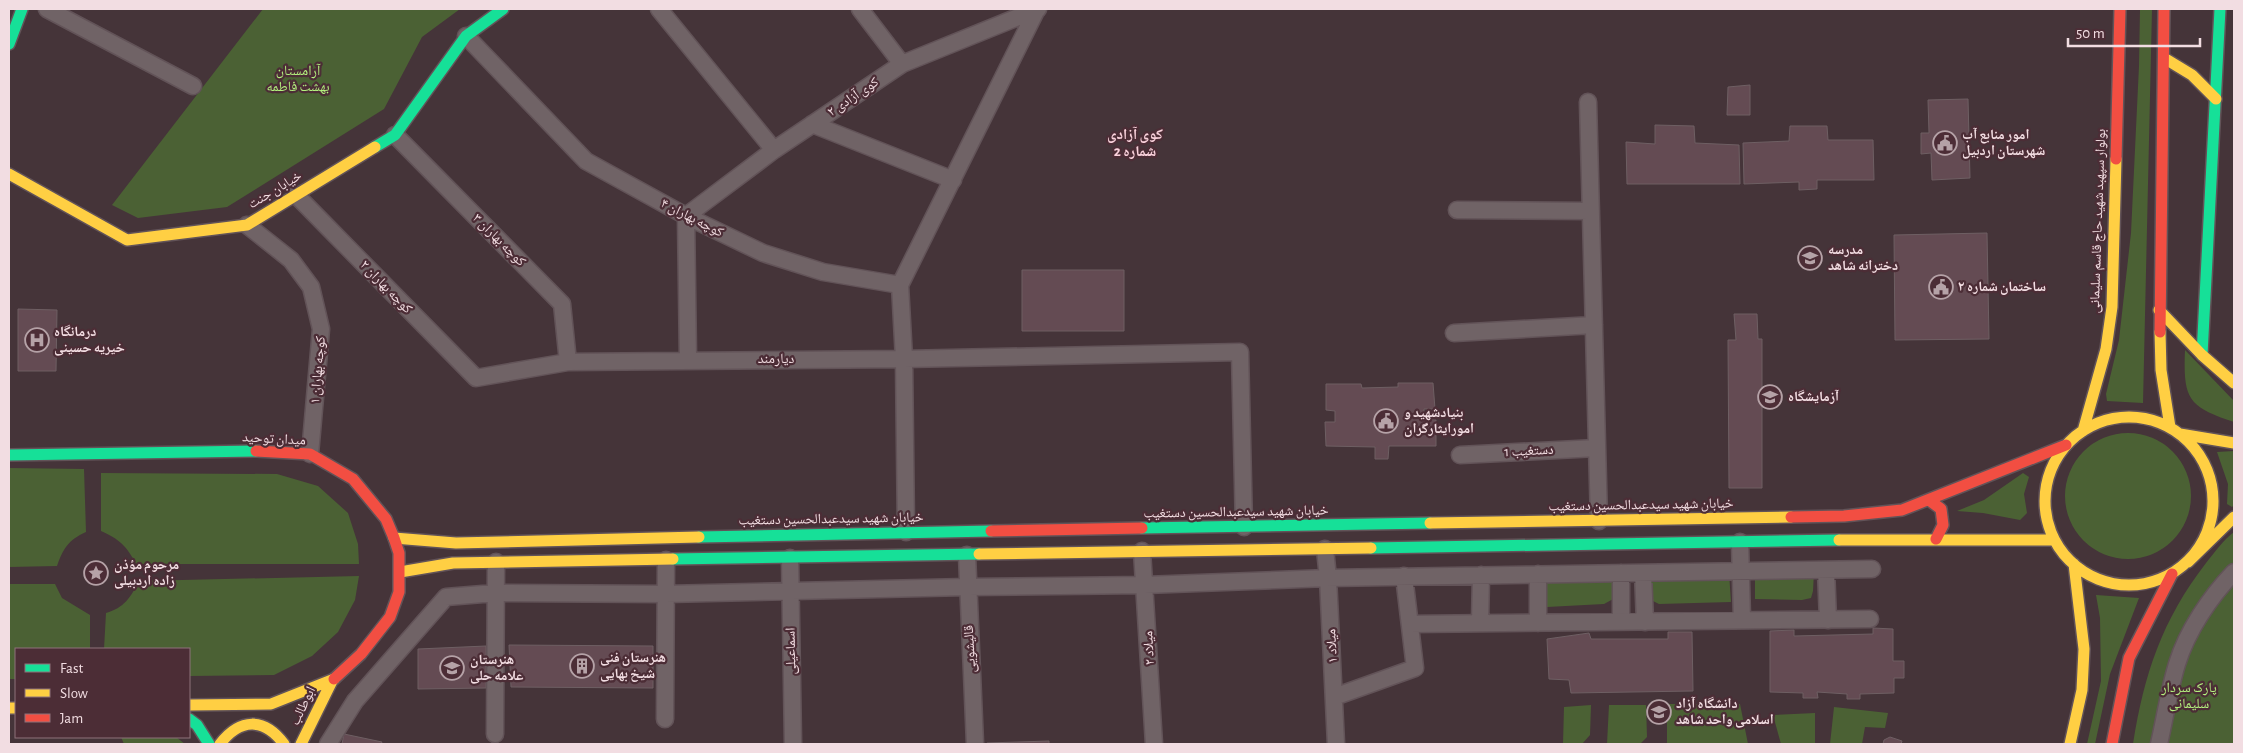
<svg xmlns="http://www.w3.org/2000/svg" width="2243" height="753" viewBox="0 0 2243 753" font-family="'Alegreya Sans','Noto Naskh Arabic',sans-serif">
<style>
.green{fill:#4b6134}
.building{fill:#644b53;stroke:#6e5f63}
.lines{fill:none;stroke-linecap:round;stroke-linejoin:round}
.street-casing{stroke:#625358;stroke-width:19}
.fast-casing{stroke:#625358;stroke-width:14}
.slow-casing{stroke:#625358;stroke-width:14}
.jam-casing{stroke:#625358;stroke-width:14}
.street{stroke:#706366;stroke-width:16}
.fast{stroke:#16e098;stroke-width:11}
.slow{stroke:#ffcf43;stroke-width:11}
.jam{stroke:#f24e42;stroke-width:11}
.labels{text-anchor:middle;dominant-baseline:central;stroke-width:4.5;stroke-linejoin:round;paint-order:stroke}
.park-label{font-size:14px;fill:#b3f17e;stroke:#4c2d36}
.street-label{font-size:14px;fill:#f2dde2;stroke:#4c2d36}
.poi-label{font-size:14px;font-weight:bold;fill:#f2dde2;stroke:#4c2d36;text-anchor:start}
.neighbourhood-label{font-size:15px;font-weight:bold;fill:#f9d1db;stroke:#4c2d36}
</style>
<rect width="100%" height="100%" fill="#453439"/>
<path class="green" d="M263,9h197l-38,28 -38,72 -157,98 -89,11 -26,-13z
M2140,9h12l-9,394 -36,-2 -1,-7 13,-54 12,-107 8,-167z
M2185,350l49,51v21c-46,-15 -51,-23 -49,-72z
M2065 496a63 63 0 1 1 126 0a63 63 0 1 1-126 0Z
M2234,451v54l-2,2 -5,-3 1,-20 -11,-32z
M9,468l75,1 2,63c-18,8 -23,17 -29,34l-48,1z
M101,473l176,1 41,12 30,27 10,31 1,20h-223c-9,-18 -17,-25 -35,-33z
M2023,473l6,4 -5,17 3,19 -7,7 -37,-7 -26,-2 27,-11z
M2234,532v212h-101c11,-70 29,-124 73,-181 9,-11 17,-23 28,-31z
M1755,572h59l-1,19 -2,7 -9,2 -47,-1z
M1729,573l2,29 -72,2 -6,-3 -3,-7 1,-19z
M359,576l-4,24 -17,32 -26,24 -38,19 -85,1v-27h-85l2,-36c18,-5 25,-16 33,-32z
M1545,576h73l-3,22 -11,6 -57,3z
M9,584h46l7,14 28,17v34h-74v30h-7z
M2096,595l43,3 -29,76 -15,70h-8l14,-63 -1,-63z
M1667,704h73l8,40h-81z
M1591,705l-1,30 -8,9h-19l1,-37z
M1609,705h37l1,32 -7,7h-33z
M1834,707l54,6 -3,15 -20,-1 -3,17h-32z
M1815,713v31h-34l-8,-29z
M121,737h55l9,7h-61z"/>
<path class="building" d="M1750,85v30h-23l1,-28z
M1968,99l2,79 -38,2 -1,-27 -10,1v-21h8l-1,-33z
M1655,125l39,1 1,17 44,2 1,39h-113l-1,-42 29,2z
M1790,126h37l1,14h45l1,40h-57v9l-18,1v-8l-55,2 -1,-41 46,-2z
M1987,233l2,106 -94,1 -1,-105z
M1022,270h102v61h-102z
M18,309l39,1 -1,61h-38z
M1734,314h23l1,25h4v149h-33l-1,-148h8z
M1398,383h35l2,26h-11v10l12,1v26h-47l-1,13h-13v-12l-49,-1 -1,-24h10v-11l-9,-1v-26h35l1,4 36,-1z
M1873,628l20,1v32h11v17h-10v15l-34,1v5h-13v-5l-30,-2 1,6h-15v-5l-33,-1v-61l24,-1v6l79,-2z
M1668,632h24l1,59 -122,2 -2,-13 -20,-1 -2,-40 42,-6 2,6h77z
M509,645l144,1v42l-142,-1z
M486,646v42l-68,1v-40z
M344,734l38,8 -1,2h-39z
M1890,737l12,4 -1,3h-18l1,-4z
M1049,741v3h-62v-1z"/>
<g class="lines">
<g class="street-casing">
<path id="street" d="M47,9l146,77
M659,9l115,141
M860,9l42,55
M466,36l120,125 100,55 77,37 60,19 77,13 4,74 336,-7 4,175
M1588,102l11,419
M812,124l141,56
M395,135l167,169 6,58
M296,195l180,183 92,-16 336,-3 2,173
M1457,210l134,1
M247,225l44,35 20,27 10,42 -11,125
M900,285l137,-276
M1454,333l140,-8
M688,359l-2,-143 88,-66 128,-86 136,-55
M1460,455l137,-7
M1740,542l2,78
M1325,549l3,29 8,166
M1142,551l12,193
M967,555l8,189
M790,558l3,186
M1826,570l2,50
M1643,573l2,49
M1538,574v49
M1621,622v-49
M1480,623l1,-48
M1410,624l460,-5
M1334,697l81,-29 -11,-92
M665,719l1,-159
M495,734l1,-172
M328,744l27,-43 91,-104 49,-4 171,1 301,-7 178,-2 183,-7 544,-9
M2159,744c6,-26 10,-54 18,-80 10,-33 33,-67 57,-92"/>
</g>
<g class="fast-casing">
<path id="fast" d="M9,44l13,-35
M375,147l20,-12 71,-99 37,-27
M2202,355l18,-346
M9,455l247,-4
M1142,528l288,-5
M699,537l292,-6
M1371,548l468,-8
M673,559l306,-5
M189,719l8,6 12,19"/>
</g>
<g class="slow-casing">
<path id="slow" d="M2164,58l28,17 24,24
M9,174l118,66 120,-15 128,-78
M2159,310l43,45 32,28
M2160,332l1,38 9,57
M2045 501a84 84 0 1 1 168 0a84 84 0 1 1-168 0Z
M2083,431l23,-82 6,-42 4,-148
M2180,434l54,9
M1430,523l361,-6
M394,538l62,5 243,-6
M1839,540h215
M979,554l392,-6
M2188,562l46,-45
M400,572l53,-9 220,-4
M189,705l82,-1 63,-25
M9,708h7
M220,744c20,-26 44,-27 64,0
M301,744l31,-63
M2070,744l12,-54 2,-41 -10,-85"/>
</g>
<g class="jam-casing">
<path id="jam" d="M2116,159l4,-150
M2160,332l4,-323
M256,451l54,3 43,25 33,40 8,19 5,15v39l-9,25 -29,37 -27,25
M1929,500l12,9 2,16 -7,14
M1791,517l53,-1 58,-6 164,-65
M991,531l151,-3
M2112,744l17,-86 43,-84"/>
</g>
<use href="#street" class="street"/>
<use href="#fast" class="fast"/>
<use href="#slow" class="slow"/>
<use href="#jam" class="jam"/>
</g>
<defs>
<g id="civic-ring" transform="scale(1.25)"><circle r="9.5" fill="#4c2d36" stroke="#b5a2a7" stroke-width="1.5"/><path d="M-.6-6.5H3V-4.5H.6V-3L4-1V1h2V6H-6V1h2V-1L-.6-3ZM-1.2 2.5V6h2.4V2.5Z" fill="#b5a2a7"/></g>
<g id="school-ring" transform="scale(1.25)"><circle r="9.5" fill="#4c2d36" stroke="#b5a2a7" stroke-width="1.5"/><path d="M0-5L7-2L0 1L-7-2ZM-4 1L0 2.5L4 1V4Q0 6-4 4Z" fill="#b5a2a7"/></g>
<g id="hospital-ring" transform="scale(1.25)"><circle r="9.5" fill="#4c2d36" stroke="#b5a2a7" stroke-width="1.5"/><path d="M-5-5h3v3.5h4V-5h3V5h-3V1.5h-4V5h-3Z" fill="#b5a2a7"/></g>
<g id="sight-ring" transform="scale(1.25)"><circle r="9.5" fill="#4c2d36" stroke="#b5a2a7" stroke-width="1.5"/><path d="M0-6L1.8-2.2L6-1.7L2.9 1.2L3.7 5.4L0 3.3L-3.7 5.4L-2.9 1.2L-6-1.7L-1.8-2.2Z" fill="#b5a2a7"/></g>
<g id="building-ring" transform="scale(1.25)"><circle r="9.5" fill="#4c2d36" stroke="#b5a2a7" stroke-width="1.5"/><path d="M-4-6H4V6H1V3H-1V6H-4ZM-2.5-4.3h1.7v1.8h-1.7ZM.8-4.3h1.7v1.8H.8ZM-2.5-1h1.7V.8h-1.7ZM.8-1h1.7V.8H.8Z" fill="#b5a2a7"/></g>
<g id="university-ring" transform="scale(1.25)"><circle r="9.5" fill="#4c2d36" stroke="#b5a2a7" stroke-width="1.5"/><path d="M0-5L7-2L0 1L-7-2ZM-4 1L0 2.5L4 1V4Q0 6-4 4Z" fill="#b5a2a7"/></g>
</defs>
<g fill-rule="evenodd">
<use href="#civic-ring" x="1945" y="143"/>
<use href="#school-ring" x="1810" y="258"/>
<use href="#civic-ring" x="1941" y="287"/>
<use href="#hospital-ring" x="37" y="340"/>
<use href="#school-ring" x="1770" y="397"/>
<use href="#civic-ring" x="1386" y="421"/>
<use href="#sight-ring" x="96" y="573"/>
<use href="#building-ring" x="582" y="666"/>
<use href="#school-ring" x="452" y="668"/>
<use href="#university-ring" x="1659" y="712"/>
</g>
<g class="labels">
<g class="park-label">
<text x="298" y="71">آرامستان<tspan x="298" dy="16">بهشت فاطمه</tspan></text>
<text x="2189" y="688">پارک سردار<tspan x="2189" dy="16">سلیمانی</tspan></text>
</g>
<g class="street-label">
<text transform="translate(853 97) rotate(-34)">کوی آزادی ۲</text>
<text transform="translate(275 190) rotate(-31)">خیابان جنت</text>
<text transform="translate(692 218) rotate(27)">کوچه بهاران ۴</text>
<text transform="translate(2098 221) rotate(-88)">بولوار سپهبد شهید حاج قاسم سلیمانی</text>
<text transform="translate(499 240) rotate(45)">کوچه بهاران ۳</text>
<text transform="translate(386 287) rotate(46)">کوچه بهاران ۲</text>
<text x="776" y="359">دیارمند</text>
<text transform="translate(318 370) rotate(-85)">کوچه بهاران ۱</text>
<text transform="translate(274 439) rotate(3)">میدان توحید</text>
<text transform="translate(1529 451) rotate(-3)">دستغیب 1</text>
<text transform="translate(1641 505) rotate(-1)">خیابان شهید سیدعبدالحسین دستغیب</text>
<text transform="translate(1236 512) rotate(-1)">خیابان شهید سیدعبدالحسین دستغیب</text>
<text transform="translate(831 519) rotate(-1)">خیابان شهید سیدعبدالحسین دستغیب</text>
<text transform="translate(1332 646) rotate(-93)">میلاد ۱</text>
<text transform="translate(1149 648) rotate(-93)">میلاد ۲</text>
<text transform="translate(970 649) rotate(-93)">قالیشویی</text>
<text transform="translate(791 651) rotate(-91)">اسماعیلی</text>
<text transform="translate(303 706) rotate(-64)">ابوطالب</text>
</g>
<g class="poi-label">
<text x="1962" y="135">امور منابع آب<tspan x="1962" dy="16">شهرستان اردبیل</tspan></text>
<text x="1828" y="250">مدرسه<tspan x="1828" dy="16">دخترانه شاهد</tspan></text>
<text x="1958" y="287">ساختمان شماره ۲</text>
<text x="54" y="332">درمانگاه<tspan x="54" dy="16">خیریه حسینی</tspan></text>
<text x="1788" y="397">آزمایشگاه</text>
<text x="1404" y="413">بنیادشهید و<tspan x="1404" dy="16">امورایثارگران</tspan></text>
<text x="114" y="565">مرحوم مؤذن<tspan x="114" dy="16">زاده اردبیلی</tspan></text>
<text x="600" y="658">هنرستان فنی<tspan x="600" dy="16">شیخ بهایی</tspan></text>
<text x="470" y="660">هنرستان<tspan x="470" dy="16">علامه حلی</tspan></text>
<text x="1676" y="704">دانشگاه آزاد<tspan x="1676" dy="16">اسلامی واحد شاهد</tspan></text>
</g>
<g class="neighbourhood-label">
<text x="1135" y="134">کوی آزادی<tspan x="1135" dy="17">شماره 2</tspan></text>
</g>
</g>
<rect width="2243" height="753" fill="none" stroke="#f2dde2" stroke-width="20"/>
<rect x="15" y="648" width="175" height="90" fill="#4c2d36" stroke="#8e737b"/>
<rect x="25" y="664" width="25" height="8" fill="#16e098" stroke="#8e737b"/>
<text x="60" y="673" font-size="15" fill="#f2dde2">Fast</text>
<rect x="25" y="689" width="25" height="8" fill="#ffcf43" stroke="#8e737b"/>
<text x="60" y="698" font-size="15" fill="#f2dde2">Slow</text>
<rect x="25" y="714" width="25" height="8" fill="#f24e42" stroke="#8e737b"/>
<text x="60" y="723" font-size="15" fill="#f2dde2">Jam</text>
<path d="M2068 38v8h132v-8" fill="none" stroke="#f2dde2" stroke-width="2.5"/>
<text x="2076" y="38" font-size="15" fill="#f2dde2" stroke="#4c2d36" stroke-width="4" paint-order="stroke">50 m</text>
</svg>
